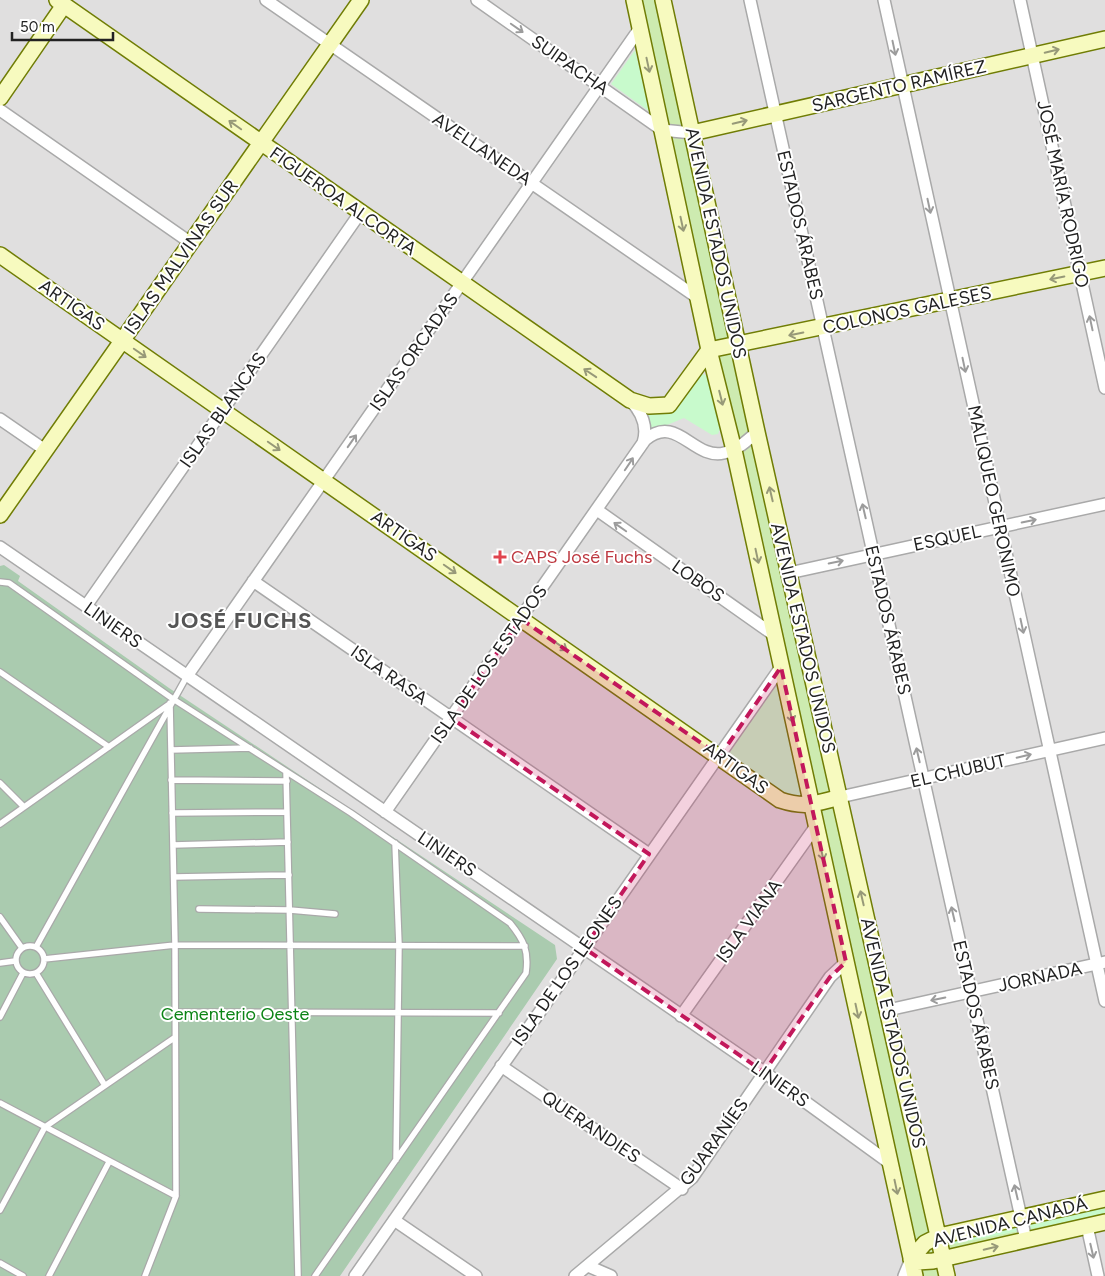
<svg xmlns="http://www.w3.org/2000/svg" width="1105" height="1276" viewBox="0 0 1105 1276" font-family="Figtree,sans-serif">
<style>
.residential{fill:#e0dfdf}
.grass{fill:#cdebb0}
.cemetery{fill:#aacbaf}
.park{fill:#c8facc}
.lines{fill:none;stroke-linecap:round;stroke-linejoin:round}
.lane-casing{stroke:#a9a9a9;stroke-width:8}
.street-casing{stroke:#a9a9a9;stroke-width:14}
.secondary-casing{stroke:#707d05;stroke-width:18}
.lane{stroke:#fff;stroke-width:5.5}
.street{stroke:#fff;stroke-width:11}
.secondary{stroke:#f7fabf;stroke-width:15}
.oneway{stroke:#9c9c9c}
.oneway2{stroke:#979978}
.marked{fill:#c2185b;fill-opacity:0.2;stroke:#c2185b;stroke-width:4;stroke-dasharray:10 6;stroke-linejoin:round}
.health-dot{fill:#e0444e;stroke:#fff;stroke-width:2}
.labels{text-anchor:middle;dominant-baseline:central;stroke-width:4;stroke-linejoin:round;paint-order:stroke}
.street-label{font-size:18px;fill:#222;stroke:#fff}
.health-label{font-size:18px;fill:#be3a42;stroke:#fff;text-anchor:start}
.park-label{font-size:18px;fill:#0c8416;stroke:#fff}
.district-label{font-size:22px;font-weight:bold;letter-spacing:1px;fill:#555;stroke:#fff}
</style>
<rect width="100%" height="100%" fill="#f2efe9"/>
<path class="residential" d="M0,0h1105v1276h-1105z"/>
<path class="grass" d="M634,0h29l276,1235 166,-36v23l-161,36 3,18h-32z"/>
<path class="cemetery" d="M4,565l16,11 -2,5 151,107 386,257 2,14 -217,317h-340v-710z"/>
<path class="park" d="M635,50l15,62 -39,-28z
M703,374l8,4 9,51 -2,5 -6,1 -28,-17 -34,14 1,-8 -6,-16c11,4 21,7 32,1l23,-34z
M781,669l30,133 -31,-2 -60,-44z
M1105,1204v10l-151,30 -1,-2z"/>
<g class="lines">
<g class="lane-casing">
<path id="lane" d="M0,582l9,1 164,116 178,114 159,110c14,17 19,28 16,50l-211,303
M0,672l109,75
M171,750l79,-2
M286,772l12,504
M171,780l116,1
M0,783l24,24
M172,813l115,-1
M0,824l168,-119
M395,843l4,102 -3,215
M173,845l115,-3
M174,877l115,-2
M199,909l91,1 45,4
M0,917l22,31
M16 960a14 14 0 1 1 28 0a14 14 0 1 1-28 0Z
M36,947l151,-271
M44,959l131,-14 350,1
M0,963l15,-2
M36,973l68,111
M174,1012l325,1
M0,1017l23,-44
M0,1103l176,93
M0,1210l45,-83 129,-89
M0,1263l23,13
M49,1276l60,-114
M145,1276l31,-80 -1,-251 -5,-242"/>
</g>
<g class="street-casing">
<path id="street" d="M266,0l432,298
M477,0l185,130 30,3
M750,0l276,1240
M884,0l221,1001
M1020,0l85,388
M0,110l191,133
M630,400c12,12 18,27 13,43
M0,419l45,31
M597,510l177,125
M0,547l764,525 127,92
M789,573l316,-69
M253,581l396,273
M86,606l274,-393
M187,676l453,-648
M840,797l265,-59
M385,812l260,-372c32,-27 48,20 79,13 13,-3 23,-12 33,-21
M888,1010l217,-48
M681,1016l135,-190
M501,1066l181,123
M394,1220l82,56
M1087,1226l11,50
M588,1266l23,10
M355,1276l426,-609
M575,1276l117,-98 138,-201 16,-15
M904,1276l7,-17"/>
</g>
<g class="secondary-casing">
<path id="secondary" d="M57,0l573,400 19,6 20,-1 40,-55
M634,0l75,350 25,100 181,826
M663,0l94,432 190,844
M0,98l64,-93
M692,133l413,-94
M0,255l780,545c24,8 36,4 60,-3
M709,350l396,-82
M0,515l361,-515
M911,1259l14,-16 14,-7 166,-37
M911,1259l6,3 16,-1 172,-39"/>
</g>
<use href="#lane" class="lane"/>
<use href="#street" class="street"/>
<use href="#secondary" class="secondary"/>
</g>
<defs><path id="oneway-shaft" d="M-6 0H5M1.5-3L5.5 0L1.5 3" fill="none" stroke-width="1.6" stroke-linecap="round" stroke-linejoin="round" transform="scale(1.25)"/></defs>
<g class="oneway">
<use href="#oneway-shaft" transform="translate(517 28) rotate(35)"/>
<use href="#oneway-shaft" transform="translate(894 48) rotate(78)"/>
<use href="#oneway-shaft" transform="translate(929 206) rotate(78)"/>
<use href="#oneway-shaft" transform="translate(1091 323) rotate(-102)"/>
<use href="#oneway-shaft" transform="translate(964 365) rotate(78)"/>
<use href="#oneway-shaft" transform="translate(352 441) rotate(-55)"/>
<use href="#oneway-shaft" transform="translate(629 464) rotate(-56)"/>
<use href="#oneway-shaft" transform="translate(864 511) rotate(-103)"/>
<use href="#oneway-shaft" transform="translate(1029 521) rotate(-12)"/>
<use href="#oneway-shaft" transform="translate(620 527) rotate(-145)"/>
<use href="#oneway-shaft" transform="translate(836 562) rotate(-12)"/>
<use href="#oneway-shaft" transform="translate(1022 626) rotate(78)"/>
<use href="#oneway-shaft" transform="translate(918 755) rotate(-103)"/>
<use href="#oneway-shaft" transform="translate(1024 756) rotate(-13)"/>
<use href="#oneway-shaft" transform="translate(953 914) rotate(-103)"/>
<use href="#oneway-shaft" transform="translate(938 999) rotate(168)"/>
<use href="#oneway-shaft" transform="translate(1016 1192) rotate(-103)"/>
<use href="#oneway-shaft" transform="translate(1092 1251) rotate(77)"/>
</g>
<g class="oneway2">
<use href="#oneway-shaft" transform="translate(1052 51) rotate(-13)"/>
<use href="#oneway-shaft" transform="translate(648 65) rotate(78)"/>
<use href="#oneway-shaft" transform="translate(740 122) rotate(-13)"/>
<use href="#oneway-shaft" transform="translate(235 125) rotate(-145)"/>
<use href="#oneway-shaft" transform="translate(682 224) rotate(78)"/>
<use href="#oneway-shaft" transform="translate(1057 278) rotate(168)"/>
<use href="#oneway-shaft" transform="translate(796 334) rotate(168)"/>
<use href="#oneway-shaft" transform="translate(140 353) rotate(35)"/>
<use href="#oneway-shaft" transform="translate(590 373) rotate(-146)"/>
<use href="#oneway-shaft" transform="translate(721 398) rotate(76)"/>
<use href="#oneway-shaft" transform="translate(274 446) rotate(35)"/>
<use href="#oneway-shaft" transform="translate(771 494) rotate(-103)"/>
<use href="#oneway-shaft" transform="translate(757 556) rotate(78)"/>
<use href="#oneway-shaft" transform="translate(450 569) rotate(35)"/>
<use href="#oneway-shaft" transform="translate(561 646) rotate(35)"/>
<use href="#oneway-shaft" transform="translate(791 715) rotate(77)"/>
<use href="#oneway-shaft" transform="translate(822 853) rotate(78)"/>
<use href="#oneway-shaft" transform="translate(862 898) rotate(-103)"/>
<use href="#oneway-shaft" transform="translate(857 1011) rotate(78)"/>
<use href="#oneway-shaft" transform="translate(896 1187) rotate(78)"/>
<use href="#oneway-shaft" transform="translate(991 1248) rotate(-13)"/>
</g>
<path class="marked" d="M521,619l199,137 61,-89 65,295 -16,15 -66,95 -180,-124 65,-94 -198,-136z"/>
<path class="health-dot" d="M497.5 549.5h5v5h5v5h-5v5h-5v-5h-5v-5h5z"/>
<g class="labels">
<g class="street-label">
<text transform="translate(570 65) rotate(35)">SUIPACHA</text>
<text transform="translate(899 86) rotate(-13)">SARGENTO RAMÍREZ</text>
<text transform="translate(482 149) rotate(34)">AVELLANEDA</text>
<text transform="translate(1063 194) rotate(78)">JOSÉ MARÍA RODRIGO</text>
<text transform="translate(343 201) rotate(35)">FIGUEROA ALCORTA</text>
<text transform="translate(800 225) rotate(77)">ESTADOS ÁRABES</text>
<text transform="translate(716 243) rotate(78)">AVENIDA ESTADOS UNIDOS</text>
<text transform="translate(181 257) rotate(-55)">ISLAS MALVINAS SUR</text>
<text transform="translate(72 305) rotate(35)">ARTIGAS</text>
<text transform="translate(907 310) rotate(-12)">COLONOS GALESES</text>
<text transform="translate(414 352) rotate(-55)">ISLAS ORCADAS</text>
<text transform="translate(223 410) rotate(-55)">ISLAS BLANCAS</text>
<text transform="translate(994 501) rotate(78)">MALIQUEO GERONIMO</text>
<text transform="translate(404 536) rotate(35)">ARTIGAS</text>
<text transform="translate(947 538) rotate(-12)">ESQUEL</text>
<text transform="translate(698 581) rotate(35)">LOBOS</text>
<text transform="translate(888 620) rotate(77)">ESTADOS ÁRABES</text>
<text transform="translate(113 625) rotate(35)">LINIERS</text>
<text transform="translate(803 638) rotate(77)">AVENIDA ESTADOS UNIDOS</text>
<text transform="translate(489 664) rotate(-55)">ISLA DE LOS ESTADOS</text>
<text transform="translate(389 675) rotate(35)">ISLA RASA</text>
<text transform="translate(736 768) rotate(36)">ARTIGAS</text>
<text transform="translate(958 771) rotate(-13)">EL CHUBUT</text>
<text transform="translate(447 854) rotate(34)">LINIERS</text>
<text transform="translate(749 921) rotate(-54)">ISLA VIANA</text>
<text transform="translate(567 971) rotate(-55)">ISLA DE LOS LEONES</text>
<text transform="translate(1040 977) rotate(-12)">JORNADA</text>
<text transform="translate(976 1015) rotate(77)">ESTADOS ÁRABES</text>
<text transform="translate(893 1033) rotate(77)">AVENIDA ESTADOS UNIDOS</text>
<text transform="translate(780 1084) rotate(35)">LINIERS</text>
<text transform="translate(591 1127) rotate(34)">QUERANDIES</text>
<text transform="translate(714 1142) rotate(-54)">GUARANÍES</text>
<text transform="translate(1010 1222) rotate(-14)">AVENIDA CANADÁ</text>
</g>
<g class="health-label">
<text x="511" y="557">CAPS José Fuchs</text>
</g>
<g class="park-label">
<text x="235" y="1014">Cementerio Oeste</text>
</g>
<g class="district-label">
<text x="240" y="620">JOSÉ FUCHS</text>
</g>
</g>
<path d="M12 32v8h101v-8" fill="none" stroke="#222222" stroke-width="2.5"/>
<text x="20" y="32" font-size="15" fill="#222222" stroke="#ffffff" stroke-width="4" paint-order="stroke">50 m</text>
</svg>
